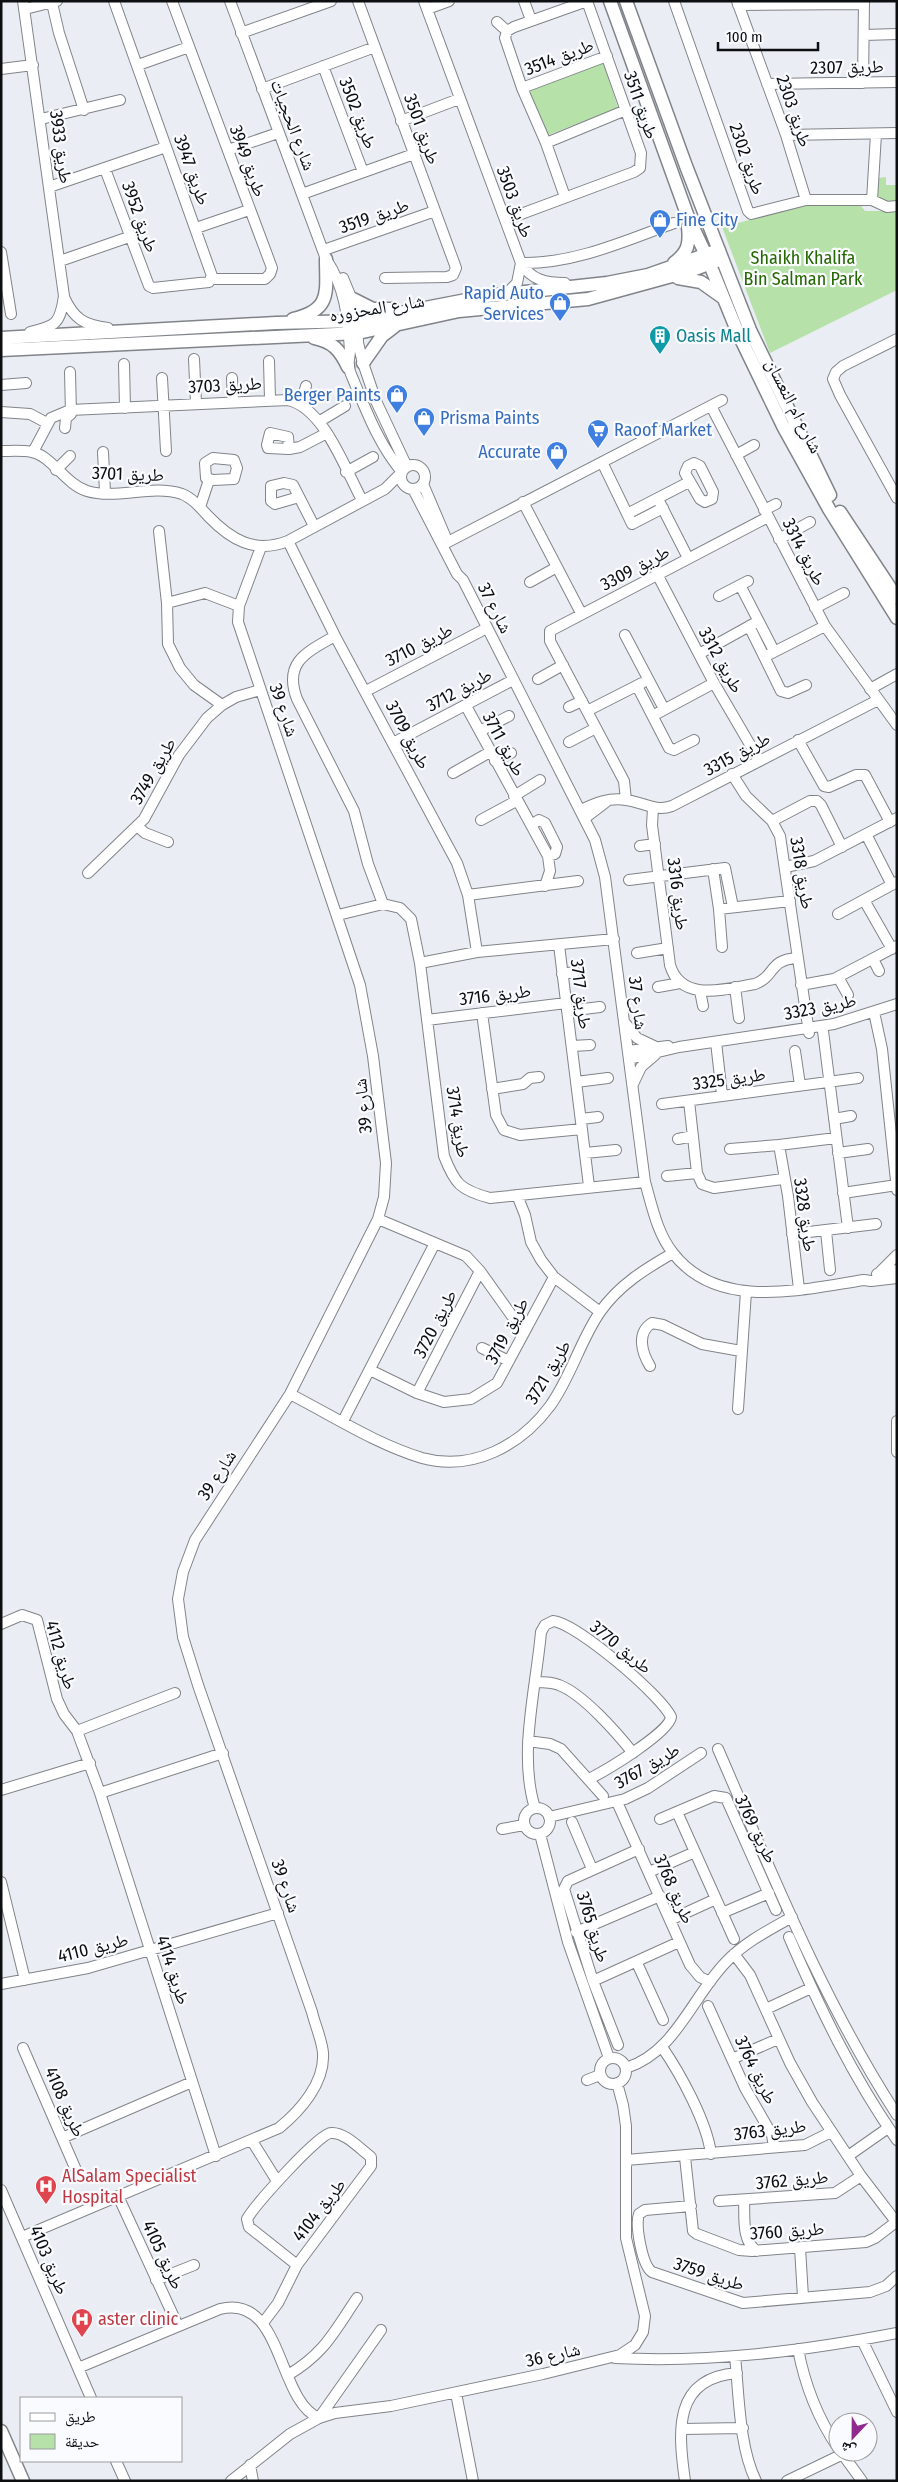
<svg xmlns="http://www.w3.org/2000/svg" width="898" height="2482" viewBox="0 0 898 2482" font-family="'Fira Sans Condensed','Noto Naskh Arabic',sans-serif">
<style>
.green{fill:#b6e1a8}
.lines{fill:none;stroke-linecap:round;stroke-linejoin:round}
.minor-casing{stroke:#808489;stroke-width:12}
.major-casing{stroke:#808489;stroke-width:15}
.minor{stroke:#fff;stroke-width:10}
.major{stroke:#fff;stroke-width:12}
.labels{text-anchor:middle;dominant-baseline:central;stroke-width:4.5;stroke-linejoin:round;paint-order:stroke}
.street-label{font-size:18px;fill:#0d0e10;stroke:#f9fbff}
.shop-label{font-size:18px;fill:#366cbe;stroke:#f9fbff;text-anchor:start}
.park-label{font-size:18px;fill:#266700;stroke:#f9fbff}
.culture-label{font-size:18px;fill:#0d838f;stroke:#f9fbff;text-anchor:start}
.health-label{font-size:18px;fill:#be3a42;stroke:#f9fbff;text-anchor:start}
</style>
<rect width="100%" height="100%" fill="#eaeef4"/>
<path class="green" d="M603,61l15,47 -75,29 -18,-46z
M886,177v8h11v18l-19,-2v-23z
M858,202l7,9h32v79l-127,63 -48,-126 85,-22z"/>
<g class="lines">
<g class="minor-casing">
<path id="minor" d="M23,1l41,295c-4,28 -8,30 -34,36
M172,1l100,267 -2,6 -5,5h-53
M230,1l96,258c19,28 22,58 24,92 0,5 -2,10 -1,15 0,6 4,12 6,18 13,31 25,62 47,88
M358,1l98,267 -3,7 -6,2 -62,1
M424,1l97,262c10,17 25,20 44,20
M524,1l7,19
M674,1l74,210 3,3 55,-14h66l15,7 10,-1
M737,1l49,134 20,65
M52,3l7,30 25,77
M738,5l126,-1
M25,9l32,-8
M427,9l22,-8
M497,22l10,9
M241,33l90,-32
M864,35l33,-1
M138,65l51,-18
M323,66l40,106
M1,69l32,-4
M863,83l1,-82
M767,84l130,-2
M522,88l85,-32
M262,89l113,-42
M41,119l79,-19
M401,121l58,-22
M786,135l111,-2
M546,143l80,-33
M228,150l50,-17
M105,169l44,117 4,2 56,-6 3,-6 -98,-275
M49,187l117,-40
M302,194l112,-40
M565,197l-19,-54 -24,-55 -17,-50 2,-7 7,-4 73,-26
M872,200l4,-66
M505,220l129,-48 6,-4 1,-15 -54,-152
M196,228l53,-18
M324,250l111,-39
M1,252l10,62
M60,261l69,-24
M521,263c53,1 104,-22 153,-40
M343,278l14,34 1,31 5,20 13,38 31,66
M506,294l11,-11 4,-20
M64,297c10,22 20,28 44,31
M897,339l-54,27 -7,6 -3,7 7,16 57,103
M194,359l2,44
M269,361l1,38
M124,364l1,44
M162,378l4,73
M232,378l1,23
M1,385l25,-2
M301,404l5,-18
M711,406l114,220 72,99
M1,412l29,2 17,9
M320,421l25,-15
M65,428l1,-10 5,-4 -1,-42
M270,433l18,4 1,12 -21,-1 -1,-3z
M289,449l11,-2 27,-14
M1,451c10,0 21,-1 31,1 20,4 33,32 55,39 30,9 64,-7 95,3 10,4 18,13 26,22 23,24 47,38 80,25l97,-52 16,-16
M33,452l18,-34 19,-8 218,-10c36,8 57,69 74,100
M103,452l2,40
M736,455l18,-10
M213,458l21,2 3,8 -3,11 -21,1 -7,-2 -1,-15z
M602,462l30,62 31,-16
M694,463l6,3 13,26 -1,7 -7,3 -5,-3 -15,-26 3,-7z
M401 477a12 12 0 1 1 24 0a12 12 0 1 1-24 0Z
M56,470l14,-14
M346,472l27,-15
M423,484l23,54
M413,489l44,85 6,6 132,260 10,37 40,305c7,24 12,51 28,71 45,59 130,36 191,27l7,1 26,-3
M299,497l-24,7 -4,-3v-15l13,-3 9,2 21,41
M523,502l58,111
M660,503l28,55
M200,507l9,-27
M764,510l12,-6
M627,514l62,-32
M159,531l8,72 1,41 12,24 14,17 28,20 14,-8 24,-7
M779,539l31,-17
M288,541l47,95 122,227 11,32 9,57
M442,545l280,-145
M657,574l57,109 45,77
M530,582l27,-15
M740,585l34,66
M719,596l29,-15
M167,603l38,-10 34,13
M815,608l29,-15
M749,626l32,65 7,2 18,-8
M625,635l39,74
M335,636c-28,16 -52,26 -38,63l57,112 14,53 15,40
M699,654l54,-30
M770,654l55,-28
M538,679l25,-14
M637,686l32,62 5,2 20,-10
M870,689l27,-15
M366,691l121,-63
M466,706l82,150 2,15 -5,15
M569,707l13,-6
M587,711l55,-28
M658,713l56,-30
M480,731l29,-15
M798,740l26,46 5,1 27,-12h9l25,47
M569,742l27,-14
M393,743l120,-63
M495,761l16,-8
M453,773l37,-21
M732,774l14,22 26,25 8,15 29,197
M514,796l26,-16
M626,800l-2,-19 -74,-140v-10l218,-114
M653,808l-1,17 18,140c11,38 56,24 85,19 21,-8 13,-24 42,-26
M581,810c14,-7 29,-13 45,-10 17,2 29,12 46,6l206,-106
M585,818l21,-16
M481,820l35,-19
M772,821l38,-20h7l4,4 21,42
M531,825l8,-5 6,3 12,24 -2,7 -7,2
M137,826l8,7 23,9
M866,834l26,51
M640,846l15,-2
M785,867l29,-6 83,-43
M713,869l6,40 71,-8
M88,873l56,-54 35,-64 28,-37 15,-13
M629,880l96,-12 8,39
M468,895l110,-14
M864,900l28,49
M719,909l3,38
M838,914l59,-32
M338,915l45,-11 17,4 11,11 9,44 24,193c11,28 16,34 46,42l155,-16
M559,945l30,241
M637,953l31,-5
M873,959l6,12
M420,963l57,-11 137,-13
M562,974l13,-2
M838,977l10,18
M801,985l33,-6 63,-33
M658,987l22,-4
M735,987l4,31
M700,991l3,15
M567,1011l33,-4
M874,1012l8,37 15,141
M482,1013l14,102 8,15 16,5 62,-6
M427,1020l139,-17
M626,1024l11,14 19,9
M823,1031l25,197
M716,1042l6,53
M572,1046l18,-1
M628,1051l40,-5
M795,1051l5,34
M629,1059l50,-12 155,-23 63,-20
M576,1082l32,-4
M633,1084l8,-17 14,-12
M492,1089l31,-5 7,-6 9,-1
M689,1101l8,72 5,11 12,4 69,-9
M662,1104l196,-26
M581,1119l17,-2
M834,1119l17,-3
M678,1139l15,-3
M779,1145l9,51 11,93
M730,1149l49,-4 57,-7
M585,1153l31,-3
M838,1153l30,-4
M667,1176l30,-3
M843,1193l54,-8
M517,1195l8,20 6,27 10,18 13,17 46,35
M378,1219l88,37 14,15 32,45 16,9
M826,1231l4,39
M792,1234l84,-10
M880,1272l17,-17
M877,1274l20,-4
M482,1348l27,13
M650,1366c-8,-13 -14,-33 2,-43l11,2 39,19 39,7
M370,1370l47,23 27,9 27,-3 26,-16 57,-106
M417,1393l63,-122
M290,1394c43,22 86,50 132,64 51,14 99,-13 128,-52 21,-29 30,-65 50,-94 19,-27 45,-43 73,-59
M738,1409l8,-117
M343,1421l92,-178
M897,1421v31
M1,1624l21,-9 15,5 20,79 7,15 13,17 23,62 116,363
M536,1682c8,0 16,0 23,3 24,9 58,48 74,68
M77,1731l98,-38
M528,1741l22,3 11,5 42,47
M718,1749c54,124 105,252 179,366
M1,1790l89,-27
M100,1793l123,-40
M617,1802l73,163 10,12 10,5
M535,1808c-17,-54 1,-119 6,-176l4,-7 8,-4c23,2 108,74 118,96 -2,16 -66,54 -82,62
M524 1821a13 13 0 1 1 26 0a13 13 0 1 1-26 0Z
M677,1812l57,127
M549,1817l76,-18 23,-11 53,-35
M660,1819l54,-23 12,2 50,112
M572,1822l20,47
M502,1829l22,-4
M540,1834l28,108 41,116
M649,1872l46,-20
M1,1882l24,98
M722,1913l47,-20
M670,1920l46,-21
M576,1932l84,-36
M789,1937c31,71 63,139 108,203
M734,1954l16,21 40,88 22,39 49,74 36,47
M637,1963l26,57
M593,1981l86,-39
M1,1984l87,-16 190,-55
M708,2006l37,82 27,47 2,12
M766,2009l45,-21
M618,2045l-25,-64 -29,-92 4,-8 71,-32
M662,2047c18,26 45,75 49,107
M23,2048l53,122
M600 2071a13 13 0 1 1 26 0a13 13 0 1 1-26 0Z
M732,2059l46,-20
M626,2068c49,-15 66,-71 100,-106 19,-20 43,-32 66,-45
M587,2080l13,-5
M62,2138l130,-56
M252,2141l25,40
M848,2156l40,-28
M685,2157l8,74 4,3 42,16 13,1 114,-9 9,-4 21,-16
M626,2160l179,-15 26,-13
M1,2190l90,208
M118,2196l60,130
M744,2200c1,16 -3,41 13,51
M719,2201l116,-8 26,-17
M691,2206l-46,4 -6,4c-4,11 3,51 13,58l91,31 127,-11 16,-6 11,-10
M22,2237l257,-109c21,-17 46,-45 44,-75 -1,-13 -8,-28 -11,-41l-114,-327 -15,-48 -5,-38 5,-27 12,-32 95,-146 88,-175 6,-22 2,-34 -13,-107 -13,-71 -122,-363 1,-16 22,-59
M800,2248l3,49
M156,2280l38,-15
M263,2323l15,-20 19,-38 74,-99v-9c-11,-8 -26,-25 -40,-24 -12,0 -76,72 -84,86l2,8 48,38
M862,2340l35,72
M798,2349c7,37 19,68 40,99
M735,2356c4,38 4,91 21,125
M615,2358c95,5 189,-7 282,-25
M78,2368l142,-59c63,-16 57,92 99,109l62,-88
M288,2375c36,-21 46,-43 69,-77
M456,2393l17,88
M682,2429l61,-1
M841,2452l21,29
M116,2461l9,20
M250,2465l3,16
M231,2481l59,-47 29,-16 16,-5 56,-7 152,-32 77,-19 15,-10 8,-13 2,-16 -19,-78v-112l-3,-21 -6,-22
M685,2481c-7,-50 -12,-103 52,-108
M787,2481l56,-27"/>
</g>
<g class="major-casing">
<path id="major" d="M610,1l78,216 18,38 32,78 45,93 46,83 68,109
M626,1l60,165 64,164 80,165
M674,263c14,-11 16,-19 14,-36
M678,278l23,4 21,15
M353,299l20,10h21
M293,319c39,-9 33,-27 33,-60
M1,338l275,-15 82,-2 129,-25 120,-13 41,-8 71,-25
M314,338c19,4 26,12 34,29
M1,350l357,-17 101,-22 129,-12 102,-28 32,-12
M363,363l19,-27 13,-10
M840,512l57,86
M1,2431l22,50"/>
</g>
<use href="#minor" class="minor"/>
<use href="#major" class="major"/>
</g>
<defs>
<g id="shop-pin" transform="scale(1.125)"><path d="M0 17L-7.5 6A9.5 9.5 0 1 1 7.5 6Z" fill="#3f7fe0" stroke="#f9fbff"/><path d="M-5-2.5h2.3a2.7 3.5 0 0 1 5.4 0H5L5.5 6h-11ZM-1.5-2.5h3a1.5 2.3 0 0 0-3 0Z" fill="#fff"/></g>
<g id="building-pin" transform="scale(1.125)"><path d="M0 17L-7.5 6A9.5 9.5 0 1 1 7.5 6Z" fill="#0f9aa8" stroke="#f9fbff"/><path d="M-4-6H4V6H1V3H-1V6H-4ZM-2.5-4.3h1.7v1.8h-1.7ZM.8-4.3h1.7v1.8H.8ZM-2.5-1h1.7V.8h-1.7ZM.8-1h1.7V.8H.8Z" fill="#fff"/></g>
<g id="supermarket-pin" transform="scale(1.125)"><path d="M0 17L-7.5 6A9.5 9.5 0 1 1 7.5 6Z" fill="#3f7fe0" stroke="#f9fbff"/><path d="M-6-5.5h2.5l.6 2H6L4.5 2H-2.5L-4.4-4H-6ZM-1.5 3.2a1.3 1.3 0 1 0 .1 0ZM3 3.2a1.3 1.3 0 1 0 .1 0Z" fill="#fff"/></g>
<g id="hospital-pin" transform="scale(1.125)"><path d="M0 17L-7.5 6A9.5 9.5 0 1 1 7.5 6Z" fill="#e0444e" stroke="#f9fbff"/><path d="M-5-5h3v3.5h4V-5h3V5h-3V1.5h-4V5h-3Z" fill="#fff"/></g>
</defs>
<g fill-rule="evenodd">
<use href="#shop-pin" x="660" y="220"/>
<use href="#shop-pin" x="560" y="303"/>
<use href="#building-pin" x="660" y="336"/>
<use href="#shop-pin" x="397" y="395"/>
<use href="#shop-pin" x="424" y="418"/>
<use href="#supermarket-pin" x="598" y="430"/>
<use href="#shop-pin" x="557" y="452"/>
<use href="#hospital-pin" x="46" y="2186"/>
<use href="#hospital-pin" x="82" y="2319"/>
</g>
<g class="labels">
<g class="street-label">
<text transform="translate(559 57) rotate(-21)">طريق 3514</text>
<text transform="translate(847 67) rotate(-1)">طريق 2307</text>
<text transform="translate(641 105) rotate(71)">طريق 3511</text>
<text transform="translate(794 111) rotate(71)">طريق 2303</text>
<text transform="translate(358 113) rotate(69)">طريق 3502</text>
<text transform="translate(293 125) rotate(69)">شارع الحجيات</text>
<text transform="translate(422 129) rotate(70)">طريق 3501</text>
<text transform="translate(61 147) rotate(82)">طريق 3933</text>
<text transform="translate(747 159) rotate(71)">طريق 2302</text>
<text transform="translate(248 161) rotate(70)">طريق 3949</text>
<text transform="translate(192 170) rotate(70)">طريق 3947</text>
<text transform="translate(515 202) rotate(70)">طريق 3503</text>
<text transform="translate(374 216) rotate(-19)">طريق 3519</text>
<text transform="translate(140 217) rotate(70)">طريق 3952</text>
<text transform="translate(377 308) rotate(-9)">شارع المحزوره</text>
<text transform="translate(225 385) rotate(-3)">طريق 3703</text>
<text transform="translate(794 406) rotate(63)">شارع ام النعسان</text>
<text transform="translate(128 474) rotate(2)">طريق 3701</text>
<text transform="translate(804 552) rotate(63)">طريق 3314</text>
<text transform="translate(635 568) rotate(-28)">طريق 3309</text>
<text transform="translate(495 608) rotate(63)">شارع 37</text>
<text transform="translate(419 645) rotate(-27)">طريق 3710</text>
<text transform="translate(721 660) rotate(61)">طريق 3312</text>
<text transform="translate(459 690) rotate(-28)">طريق 3712</text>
<text transform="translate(284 710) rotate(71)">شارع 39</text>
<text transform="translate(408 735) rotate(62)">طريق 3709</text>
<text transform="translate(504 744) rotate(62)">طريق 3711</text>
<text transform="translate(737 754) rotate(-28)">طريق 3315</text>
<text transform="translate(153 771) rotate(-60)">طريق 3749</text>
<text transform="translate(802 873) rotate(81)">طريق 3318</text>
<text transform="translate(678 894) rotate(83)">طريق 3316</text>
<text transform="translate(581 994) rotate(83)">طريق 3717</text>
<text transform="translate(495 995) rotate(-7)">طريق 3716</text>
<text transform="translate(638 1003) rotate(83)">شارع 37</text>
<text transform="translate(820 1007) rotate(-11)">طريق 3323</text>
<text transform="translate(729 1079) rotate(-8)">طريق 3325</text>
<text transform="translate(363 1106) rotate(-96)">شارع 39</text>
<text transform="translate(458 1122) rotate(81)">طريق 3714</text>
<text transform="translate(805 1215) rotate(82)">طريق 3328</text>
<text transform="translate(435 1324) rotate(-63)">طريق 3720</text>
<text transform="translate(507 1331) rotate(-62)">طريق 3719</text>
<text transform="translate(548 1372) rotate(-59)">طريق 3721</text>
<text transform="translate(217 1475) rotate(-57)">شارع 39</text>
<text transform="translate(621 1647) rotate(39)">طريق 3770</text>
<text transform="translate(61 1655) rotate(74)">طريق 4112</text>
<text transform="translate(647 1766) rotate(-30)">طريق 3767</text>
<text transform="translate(756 1829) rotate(64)">طريق 3769</text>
<text transform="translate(286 1886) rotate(71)">شارع 39</text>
<text transform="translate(674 1889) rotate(66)">طريق 3768</text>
<text transform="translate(593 1927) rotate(73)">طريق 3765</text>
<text transform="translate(93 1948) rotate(-14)">طريق 4110</text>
<text transform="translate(173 1970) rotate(72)">طريق 4114</text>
<text transform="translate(756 2070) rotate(64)">طريق 3764</text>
<text transform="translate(65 2102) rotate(66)">طريق 4108</text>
<text transform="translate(770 2130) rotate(-7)">طريق 3763</text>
<text transform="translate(792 2180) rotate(-5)">طريق 3762</text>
<text transform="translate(319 2210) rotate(-52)">طريق 4104</text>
<text transform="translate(787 2231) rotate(-4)">طريق 3760</text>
<text transform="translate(163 2255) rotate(65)">طريق 4105</text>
<text transform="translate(49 2260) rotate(67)">طريق 4103</text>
<text transform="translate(709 2274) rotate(18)">طريق 3759</text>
<text transform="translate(553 2355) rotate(-13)">شارع 36</text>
</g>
<g class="shop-label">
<text x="676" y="220">Fine City</text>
<text x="544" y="293" text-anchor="end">Rapid Auto<tspan x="544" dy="21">Services</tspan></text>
<text x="381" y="395" text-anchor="end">Berger Paints</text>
<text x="440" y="418">Prisma Paints</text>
<text x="614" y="430">Raoof Market</text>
<text x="541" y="452" text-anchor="end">Accurate</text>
</g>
<g class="park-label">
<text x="803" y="258">Shaikh Khalifa<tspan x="803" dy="21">Bin Salman Park</tspan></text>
</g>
<g class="culture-label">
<text x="676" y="336">Oasis Mall</text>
</g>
<g class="health-label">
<text x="62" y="2176">AlSalam Specialist<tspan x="62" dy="21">Hospital</tspan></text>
<text x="98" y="2319">aster clinic</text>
</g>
</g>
<rect width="898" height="2482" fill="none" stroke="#0d0e10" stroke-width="5"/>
<rect x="20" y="2397" width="162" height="65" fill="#f9fbff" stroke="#9b9c9f"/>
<rect x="30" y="2413" width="25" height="8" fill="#ffffff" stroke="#9b9c9f"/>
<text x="65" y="2422" font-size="15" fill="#0d0e10">طريق</text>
<rect x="30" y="2434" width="25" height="15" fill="#b6e1a8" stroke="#9b9c9f"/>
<text x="65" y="2447" font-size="15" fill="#0d0e10">حديقة</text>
<g transform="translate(853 2437) rotate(202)"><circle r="24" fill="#f9fbff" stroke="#9b9c9f"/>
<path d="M0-4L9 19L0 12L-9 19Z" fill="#902a8f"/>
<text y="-8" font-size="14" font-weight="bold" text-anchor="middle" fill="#0d0e10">ش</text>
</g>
<path d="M718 42v8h100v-8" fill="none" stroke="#0d0e10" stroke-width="2.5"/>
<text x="726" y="42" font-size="15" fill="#0d0e10" stroke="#f9fbff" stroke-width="4" paint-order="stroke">100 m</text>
</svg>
